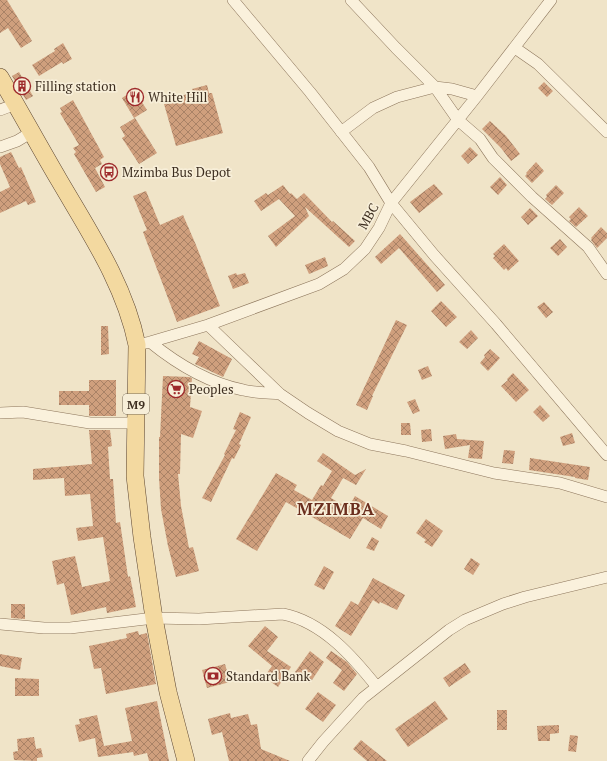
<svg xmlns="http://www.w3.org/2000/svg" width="607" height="761" viewBox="0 0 607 761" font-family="'PT Serif',serif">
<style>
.building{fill:url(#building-cross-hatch)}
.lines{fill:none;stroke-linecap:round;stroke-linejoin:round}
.street-casing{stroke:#8d765c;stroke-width:12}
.primary-casing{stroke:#5b4430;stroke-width:18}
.street{stroke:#faf1dc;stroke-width:11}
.primary{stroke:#f3d9a0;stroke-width:17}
.labels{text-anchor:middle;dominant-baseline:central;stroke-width:3.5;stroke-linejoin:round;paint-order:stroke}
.shield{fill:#f7eed8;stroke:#756857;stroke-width:1}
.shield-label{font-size:12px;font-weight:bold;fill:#3d2e20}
.poi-label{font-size:13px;fill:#3d2e20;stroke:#f7eed8;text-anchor:start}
.street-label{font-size:13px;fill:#3d2e20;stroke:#f7eed8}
.district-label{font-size:17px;font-weight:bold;letter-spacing:1px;fill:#6b2e1e;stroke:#f7eed8}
</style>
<defs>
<pattern id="building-cross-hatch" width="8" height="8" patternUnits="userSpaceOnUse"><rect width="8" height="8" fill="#cf9f7d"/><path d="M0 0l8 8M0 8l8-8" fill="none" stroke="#a98266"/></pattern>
</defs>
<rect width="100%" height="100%" fill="#f0e4c8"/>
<path class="building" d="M0,0h7l25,41 -11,7 -13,-20 -8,5z
M63,43l9,16 -9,5 -1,-2 -23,14 -7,-11 23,-14 -1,-2z
M19,72l14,24 -7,4 -14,-24z
M544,82l9,9 -6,6 -9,-9z
M207,85l2,8h3l11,40 -47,13 -12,-42 16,-4 -1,-4 14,-3 -1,-4z
M134,90l13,20 -13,8 -12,-20z
M73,100l31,57 -4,3 2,4 -7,4 10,19 -9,5 -22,-38 2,-2 -3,-4 6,-3 -19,-32 2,-1 -2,-4z
M135,118l22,35 -18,11 -17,-26 3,-2 -5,-9z
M490,121l16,15 14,18 -9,7 -10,-13 -19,-19z
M470,147l8,8 -10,9 -7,-8z
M11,152l8,16 2,-1 15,35 -8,3 -2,-4 -26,12v-21l10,-5 -10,-23v-7z
M536,162l8,9 -12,12 -7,-7 2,-2 -1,-1z
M500,177l7,8 -9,10 -8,-8z
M434,184l9,10 -24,19 -9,-11z
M283,185l7,9 1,-1 6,6 7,-6 28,29 1,-1 22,20 -6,6 -44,-40 4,9 -33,31 -8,-11 27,-20 -16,-17 -18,12 -7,-10 12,-8 2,2z
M556,185l8,8 -12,12 -7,-6 2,-2 -1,-2z
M146,191l14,34 23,-10 13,30 24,61 -43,16 -34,-90 4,-2 -14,-34z
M579,207l9,9 -12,11 -7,-6 2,-2 -2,-2z
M530,208l8,8 -10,9 -7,-8z
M601,227l6,6v5l-10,10 -6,-8 1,-1 -1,-1z
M400,234l45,51 -8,7 -38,-44 -18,16 -6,-7z
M560,239l7,8 -9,9 -8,-8z
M504,244l15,17 -11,10 -2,-3 -2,2 -11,-12 2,-2 -2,-2z
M325,257l3,9 -19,8 -4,-9z
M236,273l1,2 8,-2 4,10 -16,6 -5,-13z
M441,301l16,16 -11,10 -15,-16z
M544,302l9,10 -7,6 -9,-11z
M396,320l11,5 -35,71h1l-6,14 -11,-5z
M101,326h7l1,28 -8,1z
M471,330l7,8 -11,11 -8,-7z
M199,341l33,18 -9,18 -28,-13 4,-7 -7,-3z
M490,349l10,9 -12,13 -8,-8 5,-6 -1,-2z
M428,366l4,10 -10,4 -4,-10z
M513,373l16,17 -13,12 -15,-16 7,-6 -1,-1z
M163,376l26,1 3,1 -2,29 12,4 -9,27 -12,-4 -1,40h-2l3,32 8,42 4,-1 6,24 -23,6 -8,-31 -7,-37 -2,-31v-41h1z
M89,380h27v36h-27v-11h-30v-14h30z
M415,399l5,12 -7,3 -6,-12z
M540,405l10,11 -7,6 -10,-10z
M240,412l11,5 -12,27 2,1 -7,14 -2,-1 -21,44 -9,-4 23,-43 -1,-1 12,-24 -3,-1z
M401,423h9l1,12h-10z
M431,429l1,12 -10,1 -1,-12z
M89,430h21l2,16 -4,1 2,32h3l3,44 4,-1 8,55 2,-1 6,31 -29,6 -1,-6 -35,8 -7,-32 -7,2 -5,-24 23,-5 7,31 28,-6 -7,-44 -25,4 -2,-13 17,-2 -3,-32 -25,2 -1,-18 -31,2v-11l59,-5z
M572,433l3,10 -12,3 -3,-9z
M456,434l1,5 27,2 -2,18 -14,-1 2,-13 -25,4 -2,-13z
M504,450l11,1 -2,13 -11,-1z
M323,453l32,22 11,-6 -10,16 -13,-7 -12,20 17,10 7,-12 33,20 -7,13 -18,-11 -13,21 -64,-37 -29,49 -21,-12 40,-66 21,12 -3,5 18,10 9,-15 2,1 9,-15 -15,-10z
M530,458l60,9 -2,13 -13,-2v-1l-46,-7z
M426,519l17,12 -11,16 -8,-5 2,-2 -10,-7z
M372,537l7,4 -5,10 -8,-3z
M471,558l9,6 -7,11 -9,-6z
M324,566l10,6 -10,18 -10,-5z
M373,578l32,17 -8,15 -17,-8 -1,2 -6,-4 -22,36 -16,-10 16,-25 7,4z
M11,604h14v15l-14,-1z
M265,626l13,11 -11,14 24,16 -13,20 -14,-10 8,-11 -24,-20z
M138,631l1,4 8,-2 9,51 -50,10 -5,-26 -7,1 -5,-23 38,-8 -1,-4z
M310,651l14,11 -14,21 -15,-11z
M331,651l16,11 10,12 -13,17 -11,-8 9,-13 -16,-12z
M0,654l22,4 -2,12 -20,-4z
M465,663l6,9 -22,15 -6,-9z
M225,664l5,18 -23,6 -5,-18z
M15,678l24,1v17h-24z
M318,692l18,13 -13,17 -18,-13z
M157,701l12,60h-20l-2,-8 -13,3 -1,-4 -35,5 -3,-19 -16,4 -4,-17 5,-1 -1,-5 18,-4 7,31 28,-5 -7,-33z
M435,701l13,18 -40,28 -13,-18z
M497,710h10v20h-10z
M230,713l1,5 17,-4 3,11 6,-1 4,25 29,12h-61l-7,-29 -10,3 -4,-16z
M559,725v8l-9,1v7h-12l-1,-15z
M570,735l8,1 -2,16 -8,-1z
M34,737l2,12 5,-1 2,9 -6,1v3l-23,-1 -1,-8 5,-1 -1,-12z
M361,740l26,21h-20l-14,-12z"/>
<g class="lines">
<g class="street-casing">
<path id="street" d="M233,0l77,92 59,75 22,36 43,52 62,69 111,131
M351,0l45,48 39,39 23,33 22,19 13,19 39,39 56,50 19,27
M515,48l23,16 69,68
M0,110l16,-6
M341,132l32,-24 24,-11 38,-10 17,2 25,7
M0,147l17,-6 15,-9
M208,325l72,69 28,19 30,18 32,13 36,7 88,22 66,10 47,14
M150,342c27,22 59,41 93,48 12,3 25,3 37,4
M137,345l13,-3 58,-17 111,-41 25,-15 21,-20 14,-21 12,-25 86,-107 74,-96
M0,413l23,-1 67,11h45
M0,624l44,4h26l84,-10 45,1 84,-5c40,8 70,43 94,73
M308,761l15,-19 40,-44 86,-68 16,-10 38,-16 22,-7 82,-20"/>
</g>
<g class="primary-casing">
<path id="primary" d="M0,77c20,34 39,69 59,103 31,53 66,105 78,165l-2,131 7,61 12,81 14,74 18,69"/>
</g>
<use href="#street" class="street"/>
<use href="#primary" class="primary"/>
</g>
<defs>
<g id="building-ring" transform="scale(0.9)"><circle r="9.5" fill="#f7eed8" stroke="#9e2a2b" stroke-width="1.5"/><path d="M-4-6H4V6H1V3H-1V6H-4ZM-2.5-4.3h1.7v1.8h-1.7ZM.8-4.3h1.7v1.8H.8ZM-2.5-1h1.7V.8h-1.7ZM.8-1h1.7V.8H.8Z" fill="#9e2a2b"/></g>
<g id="restaurant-ring" transform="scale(0.9)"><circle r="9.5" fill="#f7eed8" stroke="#9e2a2b" stroke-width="1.5"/><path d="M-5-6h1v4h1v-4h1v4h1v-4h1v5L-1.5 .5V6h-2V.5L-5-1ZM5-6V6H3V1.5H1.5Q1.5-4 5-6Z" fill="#9e2a2b"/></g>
<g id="bus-ring" transform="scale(0.9)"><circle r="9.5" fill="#f7eed8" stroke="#9e2a2b" stroke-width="1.5"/><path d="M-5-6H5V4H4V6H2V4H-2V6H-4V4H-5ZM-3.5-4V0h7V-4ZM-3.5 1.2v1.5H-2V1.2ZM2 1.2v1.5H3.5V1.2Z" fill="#9e2a2b"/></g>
<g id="supermarket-ring" transform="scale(0.9)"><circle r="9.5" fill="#f7eed8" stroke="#9e2a2b" stroke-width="1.5"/><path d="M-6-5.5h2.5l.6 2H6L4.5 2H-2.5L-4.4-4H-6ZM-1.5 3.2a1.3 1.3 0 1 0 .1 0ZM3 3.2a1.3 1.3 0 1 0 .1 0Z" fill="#9e2a2b"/></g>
<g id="bank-ring" transform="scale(0.9)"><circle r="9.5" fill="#f7eed8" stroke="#9e2a2b" stroke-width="1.5"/><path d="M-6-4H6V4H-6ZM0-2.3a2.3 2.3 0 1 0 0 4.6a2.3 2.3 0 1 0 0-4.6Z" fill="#9e2a2b"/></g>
</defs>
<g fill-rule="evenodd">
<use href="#building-ring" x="22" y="86"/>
<use href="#restaurant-ring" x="135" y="97"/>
<use href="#bus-ring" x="109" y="172"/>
<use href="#supermarket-ring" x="176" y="389"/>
<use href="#bank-ring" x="213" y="676"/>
</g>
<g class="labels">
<rect class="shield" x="123" y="394" width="26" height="20" rx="3"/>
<g class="shield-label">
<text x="136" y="404">M9</text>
</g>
<g class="poi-label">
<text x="35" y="86">Filling station</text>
<text x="148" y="97">White Hill</text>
<text x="122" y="172">Mzimba Bus Depot</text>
<text x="189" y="389">Peoples</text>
<text x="226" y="676">Standard Bank</text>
</g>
<g class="street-label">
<text transform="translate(368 216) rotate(-61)">MBC</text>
</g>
<g class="district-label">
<text x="336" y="508">MZIMBA</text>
</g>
</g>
</svg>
